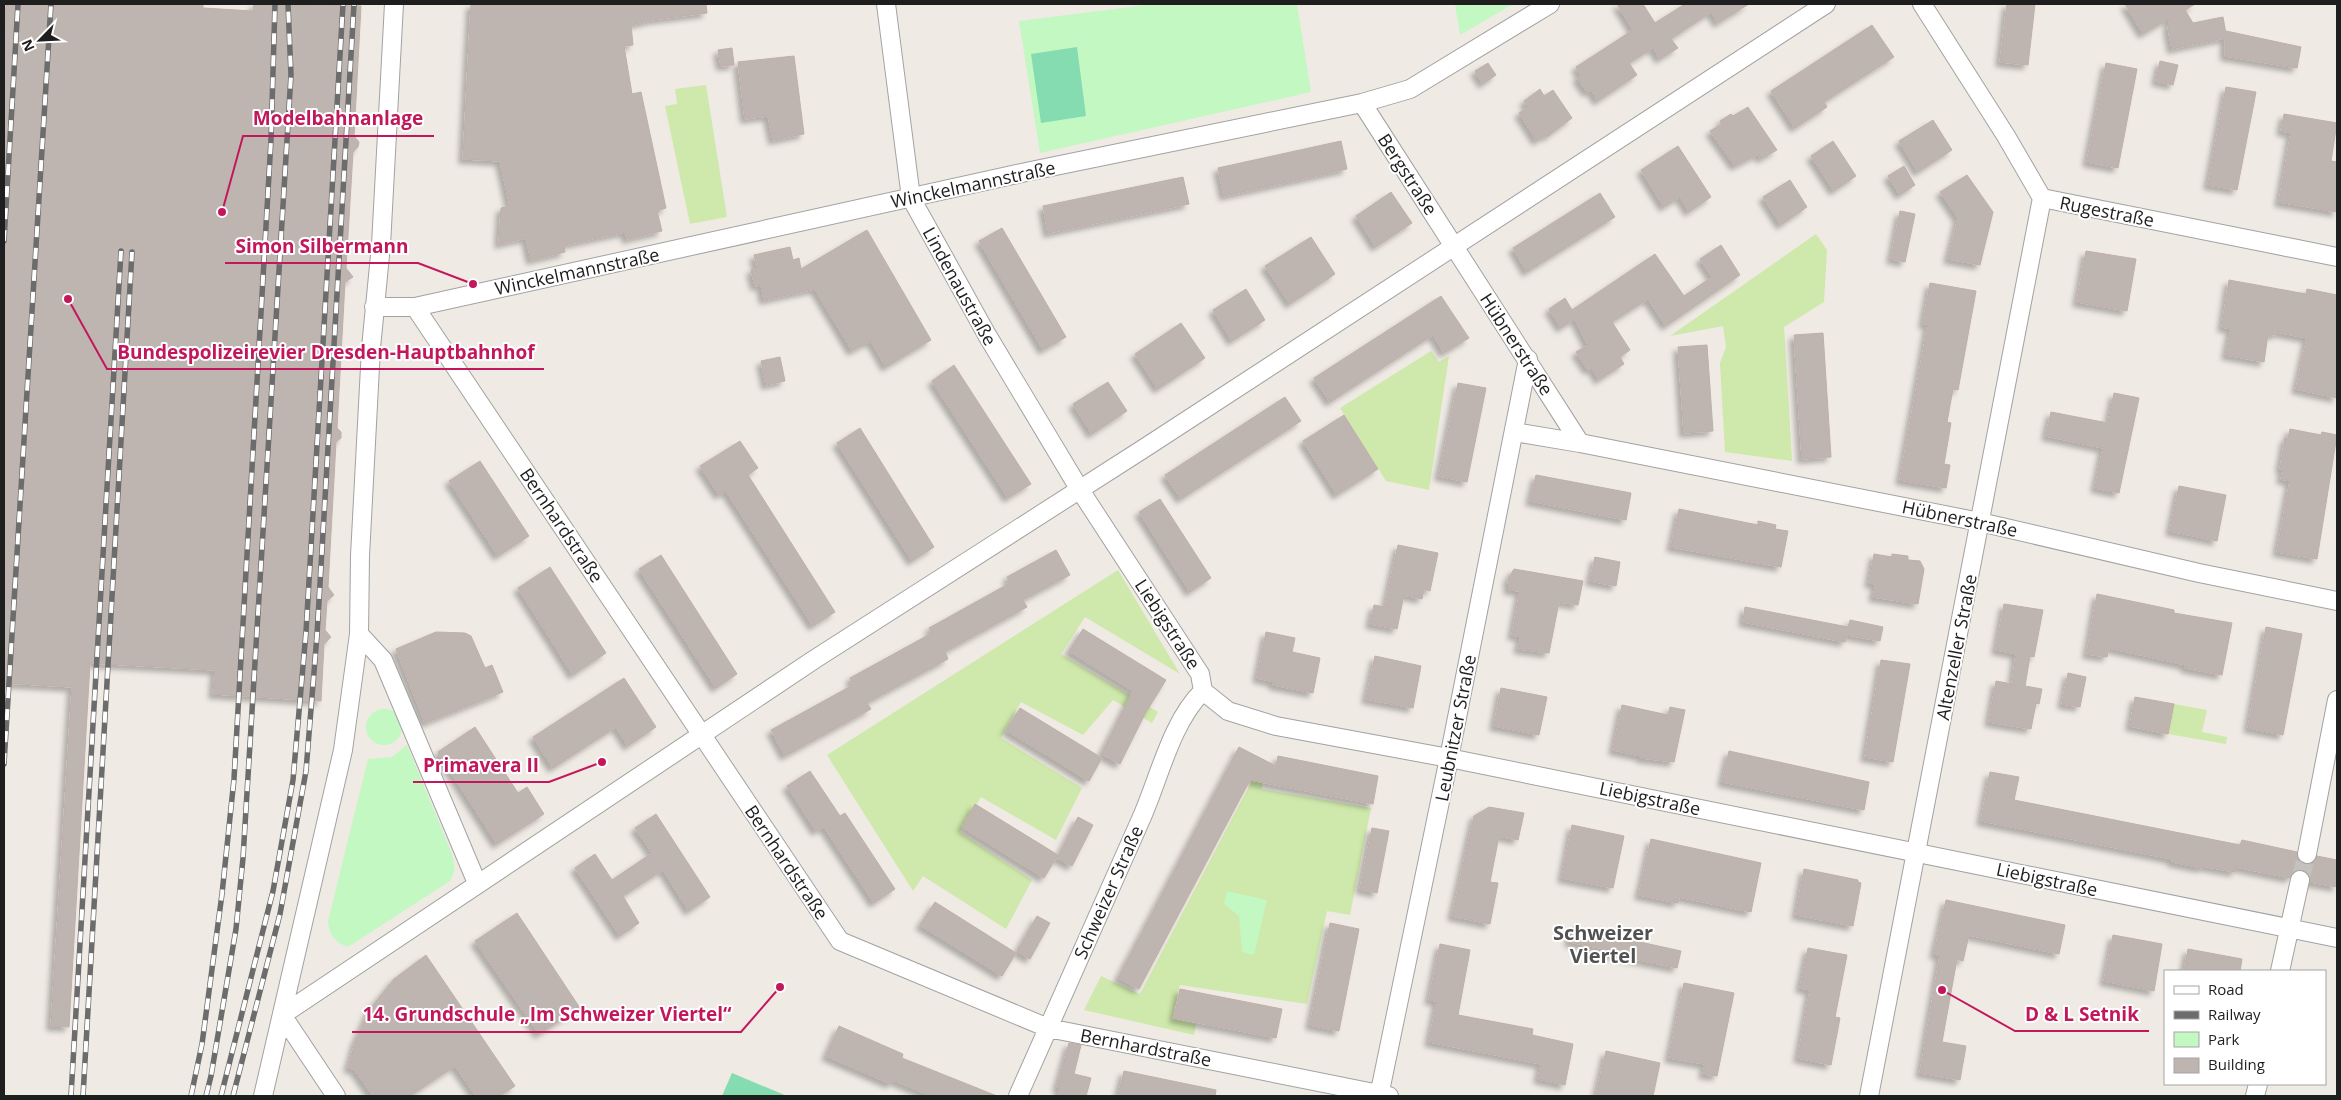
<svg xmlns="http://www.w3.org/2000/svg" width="2341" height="1100" viewBox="0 0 2341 1100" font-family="'Open Sans',sans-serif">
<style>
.grass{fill:#cfe8ab}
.park{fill:#c3f8c2}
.pitch{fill:#84dcb0}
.building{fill:#bfb5b0;stroke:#c0afa7;filter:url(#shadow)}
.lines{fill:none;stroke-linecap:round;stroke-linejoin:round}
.minor-tunnel{stroke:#c5c1bc;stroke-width:18;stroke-dasharray:18 9;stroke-linecap:butt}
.minor-casing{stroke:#a2a2a2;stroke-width:20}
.minor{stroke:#fff;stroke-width:18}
.rail-casing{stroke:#6c6c6c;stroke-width:5.5}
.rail{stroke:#fff;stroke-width:4;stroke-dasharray:11;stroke-linecap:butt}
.labels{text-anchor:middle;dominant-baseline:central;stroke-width:4;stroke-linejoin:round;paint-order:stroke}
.street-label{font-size:18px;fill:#1e1e1e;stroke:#fff}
.quarter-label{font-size:20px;font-weight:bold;fill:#515151;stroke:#fff}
.leader{fill:none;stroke:#c2185b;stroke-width:2}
.callout-dot{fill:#c2185b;stroke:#fff;stroke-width:2}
.callout-label{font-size:19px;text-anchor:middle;font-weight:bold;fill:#c2185b;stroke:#fff;stroke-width:4;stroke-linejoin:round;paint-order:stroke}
</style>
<defs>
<filter id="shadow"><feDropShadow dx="-4.5" dy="4.5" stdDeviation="2.5" flood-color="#0004"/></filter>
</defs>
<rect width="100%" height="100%" fill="#efeae4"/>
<path class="grass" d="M706,85l21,132 -37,7 -25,-118 12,-2 -2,-15z
M1816,234l11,16 -3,52 -40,25 8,134 -67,-9 -5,-89 6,-16 -3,-21 -53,10z
M1431,351l8,11 10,-6 -20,134 -43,-9 -46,-73z
M1118,570l62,104 -95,-57 -24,37 97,58 -6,11 -39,-23 -30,35 -62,-33 -20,36 81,50 -26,52 -75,-43 -21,35 72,48 -26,49 -83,-53 -10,15 -86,-136z
M2174,704l33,6 -5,22 25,5 -1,7 -58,-10z
M1264,758l-2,31 109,19 -21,107 -23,-4 -20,93 -127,-19 -8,34 24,5 -2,11 -110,-25 17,-34 39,18z"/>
<path class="park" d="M1154,4h143l14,88 -271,61 -21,-132z
M1455,4h58l-53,31z
M366 727a18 18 0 1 1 36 0a18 18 0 1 1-36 0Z
M407,745l45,109 3,16 -5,11 -102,66c-14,-5 -19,-12 -20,-26l40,-162 24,-2z
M1227,891l40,9 -13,55 -12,-3 -3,-36 -15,-12z"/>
<path class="pitch" d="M1077,47l9,69 -45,7 -10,-69z
M732,1073l55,23h-65z"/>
<path class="building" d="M6,4h197v4l50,3 1,-7 107,2 -7,130 5,6 -1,5 -5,5 -7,116 7,9 -8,5 -8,146 4,4v6l-5,4 -8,145 6,8 -7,6 -2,29 6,7 -7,7 -3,57 -108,-7 2,-24 -125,-7 -21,364 -18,-1 21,-339 -68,-4v-643z
M471,4h235l1,9 -56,7 -20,5 2,20 -9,1 8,48 9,-2 25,116 -9,3 5,20 -35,8 -2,-7 -61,13 1,7 -34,8 -5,-22 -27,6 2,-36 9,-2 -10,-45 -37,-2z
M1617,4h26l12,19 30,-19h64l-31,19 -7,-11 -40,27 7,9 -18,11 -7,-11 -24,15 8,12 -39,26 -7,-11 -4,2 -10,-14 4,-3 -5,-8 57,-37z
M2007,4h28l-7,61 -28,-3z
M2125,4h70l-10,6 8,13 30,-6 3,17v-3l75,16 -4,21 -72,-12v-18l-53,11 -4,-21 2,-10 -27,16z
M1872,25l22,32 -70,45 3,5 -32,21 -24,-37z
M732,48l2,17 -13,1 -3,-16z
M794,56l10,78 -31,6 -5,-24 -23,3 -7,-57z
M2160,61l18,4 -5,20 -17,-4z
M1488,63l8,12 -13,9 -8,-13z
M2106,63l31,6 -19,99 -31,-6z
M2226,87l30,5 -19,98 -29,-5z
M1540,89l4,7 9,-6 19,28 -25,19 -1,-2 -9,6 -18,-28 9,-6 -4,-6z
M1748,107l29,43 -16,9 -2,-5 -24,12 -25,-35 12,-7 -2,-3 11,-7 2,2z
M2284,114l53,9 -6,38 6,1v50l-58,-10 12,-69 -10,-2z
M1933,120l19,30 -34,22 -19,-31z
M1341,141l6,28 -123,27 -6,-28z
M1833,141l23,35 -22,15 -23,-35z
M1678,146l33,51 -22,15 -9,-15 -16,10 -23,-37z
M1904,166l11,19 -15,10 -12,-19z
M1967,175l26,37 -13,53 -32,-6 10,-41 -18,-26z
M1183,177l6,27 -141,29 -5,-27z
M1790,180l17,27 -26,18 -18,-28z
M1391,192l21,31 -36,24 -20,-31z
M1600,193l15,24 -88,55 -14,-24z
M1900,211l15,3 -10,48 -14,-3z
M1002,228l64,109 -23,13 -64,-109z
M867,230l64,110 -45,27 -15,-26 -19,10 -37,-62 -51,11 -3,-15 -6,1 -4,-16 6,-2 -3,-13 36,-8 3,13 6,-2 2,11z
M1311,237l24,37 -45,30 -25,-38z
M1721,245l19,30 -74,51 -18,-27 -36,23 18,28 -10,7 4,7 -25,16 -7,-12 -4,2 -12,-18 12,-7 -13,-26 -14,9 -12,-19 16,-11 7,12 83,-56 29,42 28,-19 -12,-18z
M2086,251l50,8 -9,52 -50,-9z
M2229,280l77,14 1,-5 30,6v103l-41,-9 11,-51 -31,-6v3l-8,-1 -4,28 -38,-7 5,-26 -9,-2z
M1930,283l46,8 -18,99 -5,-1 -6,33 4,1 -7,41 6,1 -4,23 -46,-8 28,-156h-5z
M1246,289l19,31 -33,21 -19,-31z
M1441,296l28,42 -25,15 -11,-18 -103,67 -16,-24z
M1181,323l24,35 -47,31 -23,-35z
M1823,333l8,124 -29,2 -8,-124z
M1707,345l6,86 -29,2 -6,-86z
M780,357l5,24 -19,4 -5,-24z
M954,365l77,119 -23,14 -76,-117z
M1108,382l19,29 -35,23 -19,-30z
M1458,383l28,5 -19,94 -28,-6z
M2114,393l25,5 -20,95 -24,-5 8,-40 -57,-12 5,-24 57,11z
M1285,397l16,24 -120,78 -16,-24z
M1344,415l34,54 -41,26 -34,-54z
M860,428l74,119 -22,14 -75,-118z
M2290,429l31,6 1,-3 15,3 -20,124 -40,-7 13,-71 -9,-2 2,-10h-3l5,-31h3z
M740,441l18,27 -10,7 87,137 -22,14 -87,-135 -7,4 -19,-29z
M480,461l49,75 -31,20 -49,-75z
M1536,475l95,18 -5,27 -96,-19z
M2179,486l47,9 -9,46 -47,-10z
M1160,499l51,79 -21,14 -51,-80z
M1679,509l79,16v-4l18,4 -1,4 13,2 -7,36 -110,-20z
M1398,545l40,8 -8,38 -6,-2 -2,10 -18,-4 -7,34 -27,-5 4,-19 11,2z
M1056,550l14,25 -47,25 4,7 -82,45 3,7 -81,44 4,6 -86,47 -14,-26 82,-45 -3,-7 82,-45 -3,-5 81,-45 -3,-6z
M1874,554l18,3v-3l16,2v4l12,1 4,8 -6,35 -45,-7 3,-13 -7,-1z
M661,555l76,119 -21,14 -77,-119z
M1595,557l25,5 -4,24 -26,-5z
M550,567l56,86 -33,22 -55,-87z
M1514,569l69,12 -5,24 -19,-3 -10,51 -31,-4 3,-12 -9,-2 8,-44 -11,-1 -1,-11z
M2097,594l77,16v3l58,10 -10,52 -37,-7 1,-3 -77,-17 -2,9 -20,-3z
M2004,604l39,6 -9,47 -4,-1 -5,30 17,3 -3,15 -3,-1 -5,26 -42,-7 7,-41 16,3 4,-30 -20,-4z
M1745,607l103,20 2,-7 33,7 -3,14 -33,-6 -2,7 -102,-20z
M2266,627l36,7 -19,101 -35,-7z
M1083,629l83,51 -21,34 -25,50 -19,-10 32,-63 -64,-40z
M436,632l29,1 6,3 14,32 7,-3 11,27 -78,31 -29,-74z
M1266,632l29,6 -3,14 28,6 -7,35 -40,-8 1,-3 -17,-4z
M1375,656l46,10 -8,42 -47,-9z
M1881,660l29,4 -17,98 -28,-5z
M2068,673l18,4 -6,30 -18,-3z
M624,678l32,49 -28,19 -12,-19 -63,41 -20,-31z
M1501,688l46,9 -8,38 -45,-9z
M2135,697l39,7 -6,30 -38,-8z
M1622,705l46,10 2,-8 15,3 -11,52 -33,-4v-2l-28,-6z
M1020,708l82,50 -13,23 -83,-51z
M475,727l43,66 9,-6 17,27 -47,30 -59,-92z
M1239,747l37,19 2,-10 100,20 -5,28 -123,-24 -111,209 -21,-11z
M1729,751l140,31 -5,28 -142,-28z
M810,771l30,45 5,-3 50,76 -21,14 -50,-76 -8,4 -29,-45z
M1990,772l29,5 -5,23 226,45 2,-5 55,12 3,10 5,2 10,-3 2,-5 20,4v27l-27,-5 -3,-9 -5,-3 -9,3 -3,5 -54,-11 -1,5 -33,-6v2l-30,-6v-3l-191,-38z
M975,804l83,51 -14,23 -82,-51z
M1489,807l35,6 -6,27 -19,-4 -9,46 8,1 -8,41 -38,-8 22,-100z
M656,814l54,83 -21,14 -26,-41 -40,26 16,27 -19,13 -45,-68 20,-14 17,26 40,-27 -17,-25z
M1078,817l15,8 -21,41 -15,-8z
M1572,825l52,11 -11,52 -51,-10z
M1372,828l17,3 -12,62 -17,-4z
M1651,839l110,24 -10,49 -72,-15 -1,6 -39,-8z
M1804,869l54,11v2l3,1 -8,43 -57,-11z
M1946,900l119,25 -6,29 -90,-19 -6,26 -6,-2 -15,83 24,4 -6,34 -40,-7 20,-117 -6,-2z
M935,902l81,51 -14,23 -82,-51z
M517,913l63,95 -41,26 -64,-93z
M1037,916l13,7 -20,36 -13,-8z
M1330,923l29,6 -20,102 -29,-6z
M1572,927l109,24 -4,17 -67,-14v-4l-41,-8z
M2113,935l49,9 -8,47 -50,-10z
M1440,944l30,6 -12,65 75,14 -1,6 41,9 -8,41 -27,-6 3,-15 -112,-22 8,-41 -8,-1z
M1808,948l39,7 -12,62 5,1 -9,47 -33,-7 12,-68 -10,-2z
M2188,949l54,10 -2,12h-56z
M426,955l89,131 -16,10h-23l-21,-30 -45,30h-37l-19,-27 -6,-1 7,-26 14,-32 25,-31z
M1684,983l50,10 -17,83 -14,-2 2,-10 -36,-6z
M1180,989l102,20 -6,29 -102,-20z
M839,1026l64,28 -1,4 95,38h-66l-38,-16 -2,4 -65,-28z
M1069,1043l12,2 -7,29 17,4 -5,18h-28l2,-8 -3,-1z
M1606,1051l54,12 -7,33h-57z
M1124,1071l92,19 -1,6h-97z"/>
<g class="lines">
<path class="minor-tunnel" d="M2300,880l7,-26"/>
<g class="minor-casing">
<path id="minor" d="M886,4l25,194 76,137 93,155 120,184 3,17 25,20 48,15 173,32 888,180
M1922,4l84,132 36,62 295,59
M1362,103l218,340
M374,307h41l611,-135 336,-69 48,-14 140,-85
M415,307l425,634 208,87 341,68
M1514,432l66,11 400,79 219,51 138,28
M359,634l24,26 94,223
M2307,854l30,-154
M2280,971l20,-91
M263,1096l80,-346 16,-116 1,-78 11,-208 10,-103 13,-241
M336,1096l-54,-81 533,-356 328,-210 683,-445
M1018,1096c41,-92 82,-184 123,-277 18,-40 30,-97 62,-128
M1379,1096l70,-338 79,-399
M1869,1096l173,-898
M2255,1096l3,-12"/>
</g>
<use href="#minor" class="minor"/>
<g class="rail-casing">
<path id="rail" d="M4,241l14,-237
M4,764l47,-760
M71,1096l50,-845
M83,1096l49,-844
M191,1096l11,-52 20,-150 12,-115 37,-639 4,-136
M206,1096l5,-20 25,-147 7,-71 48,-783 -3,-71
M221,1096l52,-205 20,-111 13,-148 37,-628
M233,1096l47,-182 26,-143 11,-136 37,-631"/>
</g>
<use href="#rail" class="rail"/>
</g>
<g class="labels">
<g class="street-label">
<text transform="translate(1408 174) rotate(57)">Bergstraße</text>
<text transform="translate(973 184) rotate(-12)">Winckelmannstraße</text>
<text transform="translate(2107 211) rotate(11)">Rugestraße</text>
<text transform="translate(577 271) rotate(-12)">Winckelmannstraße</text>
<text transform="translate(960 286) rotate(61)">Lindenaustraße</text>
<text transform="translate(1517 344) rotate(57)">Hübnerstraße</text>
<text transform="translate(1960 518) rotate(12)">Hübnerstraße</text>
<text transform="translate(562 525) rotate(56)">Bernhardstraße</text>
<text transform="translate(1168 624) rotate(57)">Liebigstraße</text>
<text transform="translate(1956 647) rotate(-79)">Altenzeller Straße</text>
<text transform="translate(1455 728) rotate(-79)">Leubnitzer Straße</text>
<text transform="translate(1650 798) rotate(12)">Liebigstraße</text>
<text transform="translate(787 862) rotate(56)">Bernhardstraße</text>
<text transform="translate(2047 879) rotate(12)">Liebigstraße</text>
<text transform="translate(1108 892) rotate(-66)">Schweizer Straße</text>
<text transform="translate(1146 1047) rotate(11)">Bernhardstraße</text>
</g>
<g class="quarter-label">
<text x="1603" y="932">Schweizer<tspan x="1603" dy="23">Viertel</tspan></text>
</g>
</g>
<path class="leader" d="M222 212L243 136H434M473 284L418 263H225M68 299L107 369H544M602 762L549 782H413M1942 990L2015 1031H2149M780 987L741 1032H352"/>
<g class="callout-dot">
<circle cx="222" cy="212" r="5"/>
<circle cx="473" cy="284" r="5"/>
<circle cx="68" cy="299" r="5"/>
<circle cx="602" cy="762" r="5"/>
<circle cx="1942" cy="990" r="5"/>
<circle cx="780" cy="987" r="5"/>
</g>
<g class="callout-label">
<text x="338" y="125">Modelbahnanlage</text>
<text x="322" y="253">Simon Silbermann</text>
<text x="326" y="359">Bundespolizeirevier Dresden-Hauptbahnhof</text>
<text x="481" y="772">Primavera II</text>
<text x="2082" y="1021">D &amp; L Setnik</text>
<text x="547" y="1021">14. Grundschule „Im Schweizer Viertel“</text>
</g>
<rect width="2341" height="1100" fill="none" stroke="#1e1e1e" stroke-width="10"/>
<rect x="2164" y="970" width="162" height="115" fill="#ffffff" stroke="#a5a5a5"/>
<rect x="2174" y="986" width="25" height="8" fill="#ffffff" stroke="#a5a5a5"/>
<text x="2208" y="995" font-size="15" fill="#1e1e1e">Road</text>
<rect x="2174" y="1011" width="25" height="8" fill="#6c6c6c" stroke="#a5a5a5"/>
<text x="2208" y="1020" font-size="15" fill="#1e1e1e">Railway</text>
<rect x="2174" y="1032" width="25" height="15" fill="#c3f8c2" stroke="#a5a5a5"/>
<text x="2208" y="1045" font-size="15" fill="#1e1e1e">Park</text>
<rect x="2174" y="1058" width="25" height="15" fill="#bfb5b0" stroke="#a5a5a5"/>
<text x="2208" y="1070" font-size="15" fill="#1e1e1e">Building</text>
<g transform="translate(40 40) rotate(246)" stroke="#ffffff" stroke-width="4" paint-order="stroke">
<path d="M0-4L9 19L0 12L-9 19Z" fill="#1e1e1e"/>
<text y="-8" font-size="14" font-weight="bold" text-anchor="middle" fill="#1e1e1e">N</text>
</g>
</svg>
